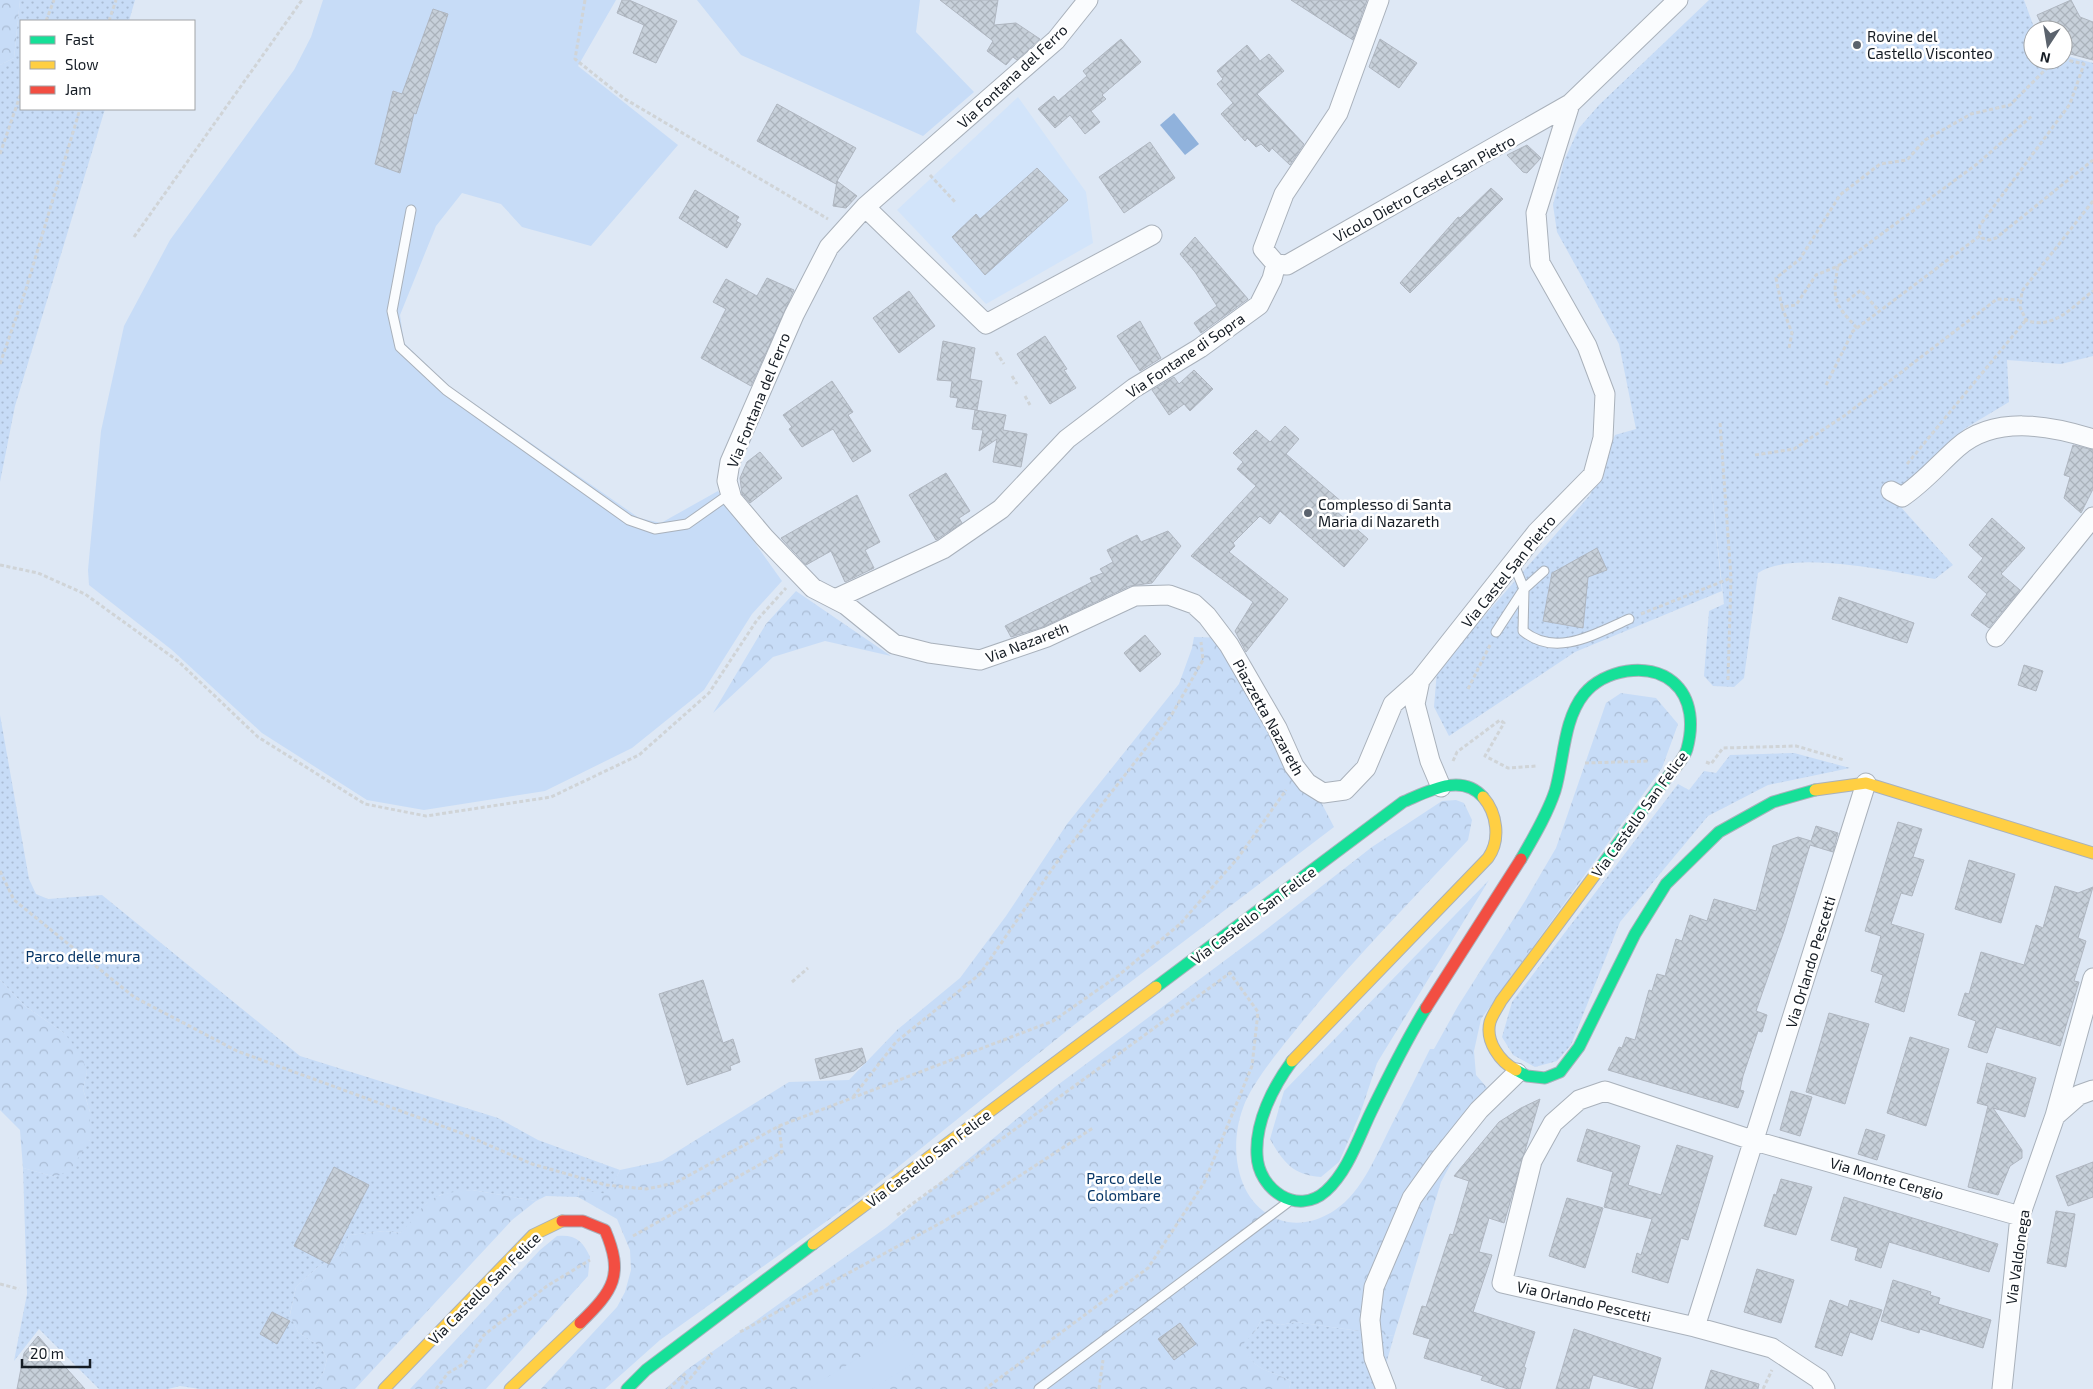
<svg xmlns="http://www.w3.org/2000/svg" width="2093" height="1389" viewBox="0 0 2093 1389" font-family="'Exo 2',sans-serif">
<style>
.built{fill:#d2e4fa}
.grass{fill:url(#grass-dots)}
.forest{fill:url(#forest-crowns)}
.garden{fill:#c7dcf7}
.water{fill:#90b2dc}
.building{fill:url(#building-cross-hatch);stroke:#afb6c0}
.lines{fill:none;stroke-linecap:round;stroke-linejoin:round}
.lane-casing{stroke:#a9b1bb;stroke-width:11}
.street-casing{stroke:#a9b1bb;stroke-width:21}
.fast-casing{stroke:#a9b1bb;stroke-width:13}
.slow-casing{stroke:#a9b1bb;stroke-width:13}
.jam-casing{stroke:#a9b1bb;stroke-width:13}
.path{stroke:#d0d4d7;stroke-width:3;stroke-dasharray:4 2.5;stroke-linecap:butt}
.lane{stroke:#fafcfe;stroke-width:9}
.street{stroke:#fafcfe;stroke-width:19}
.fast{stroke:#16e098;stroke-width:11}
.slow{stroke:#ffcf43;stroke-width:11}
.jam{stroke:#f24e42;stroke-width:11}
.poi-dot{fill:#5b636d;stroke:#fff;stroke-width:2}
.labels{text-anchor:middle;dominant-baseline:central;stroke-width:5;stroke-linejoin:round;paint-order:stroke}
.poi-label{font-size:15px;fill:#151c24;stroke:#fff;text-anchor:start}
.street-label{font-size:15px;fill:#151c24;stroke:#fff}
.park-label{font-size:15px;fill:#063566;stroke:#fff}
</style>
<defs>
<pattern id="grass-dots" width="8" height="8" patternUnits="userSpaceOnUse" patternTransform="scale(1.25)"><rect width="8" height="8" fill="#c7dcf7"/><path d="M2 2h.1M6 6h.1" fill="none" stroke="#aabcd4" stroke-width="1.8" stroke-linecap="round"/></pattern>
<pattern id="forest-crowns" width="20" height="18" patternUnits="userSpaceOnUse" patternTransform="scale(1.25)"><rect width="20" height="18" fill="#c7dcf7"/><path d="M2 6a3 3 0 1 1 6 0M12 15a3 3 0 1 1 6 0" fill="none" stroke="#aabcd4"/></pattern>
<pattern id="building-cross-hatch" width="8" height="8" patternUnits="userSpaceOnUse" patternTransform="scale(1.25)"><rect width="8" height="8" fill="#c7d0da"/><path d="M0 0l8 8M0 8l8-8" fill="none" stroke="#aab2bb"/></pattern>
</defs>
<rect width="100%" height="100%" fill="#dee8f5"/>
<path class="built" d="M1018,97l68,95 7,51 -107,61 -89,-94z"/>
<path class="grass" d="M20,0h115l-6,21h-108v88h84l-90,297 -15,76v-417l14,-7z
M1709,0h315l11,30h-2v30h30v-5l30,8v293l-32,8 -54,-4 2,42 -45,27 -65,76 54,60 -18,14c-44,-7 -140,-30 -177,-6l-14,105 -10,9 -21,-1 -9,-10 5,-65 15,-7 -17,-158 15,145 -147,61 -126,84 -15,-29 3,-37 153,-175 25,-60 21,-6 -17,-85 -62,-112 -4,-27 11,-44 15,-33 20,-23z
M0,715l29,164 7,15 12,5 54,-4 198,161 198,62 40,22 82,30 -12,25 -29,-5 -1,7 -32,-1 -10,5 -64,-11 -32,5 -14,9 -14,20 -12,9 -15,-2 -36,4 -7,18 -24,14 -22,20 -6,27 8,18 23,15 6,12 -3,12 -10,18h-114l-20,-3 -12,3h-69l-60,-60 -25,32 13,-67 -4,-126 33,9 34,-37v-28l-7,-23 4,-17 -23,-39 -39,-27 -25,-26z
M1794,753l56,15 -82,17 -60,31 -88,106 -49,123 -14,16 -22,6 -22,-12 -11,-18 10,-35 166,-218 11,6 15,-19 12,2 14,-18z
M1261,1320l19,5 16,-3 98,14 -10,35 11,18h-106l2,-8c-25,-13 -35,-8 -50,-36l15,-15z"/>
<path class="forest" d="M0,0h20l-6,58 -14,7z
M796,591l95,65 -66,-15 -52,16 -60,56 53,-89z
M1194,637l34,1 29,41 77,148 -260,198 -212,171 -202,144 -55,49h-64l76,-82 8,-15 6,-22 -1,-20 -13,-31 -39,-22 1,-7 29,4 12,-24 42,-9 127,-79 60,-2 48,-50 63,-52 46,-62 61,-92 112,-140 13,-36z
M1621,693l35,5 22,26 -16,44 -181,251 -7,32 2,24 14,16 -49,91 -47,154 -98,-14 -16,3 -19,-5 -5,10 -14,15c14,28 24,23 49,36l-2,8h-624l20,-18 202,-144 168,-140 208,-155 109,-85 70,-46 14,-1 8,3 8,17 -4,20c-58,62 -117,122 -170,187 -17,21 -47,57 -55,81 -16,43 -5,104 45,114 16,3 34,-3 47,-12 28,-19 41,-55 56,-84 13,-25 26,-51 39,-77h4l24,-43 67,-105 31,-53 50,-145z
M1489,880l-112,183 -17,51 -21,48 -18,15c-28,-2 -38,-15 -51,-38l14,-48z
M0,980l25,26 39,27 17,21 6,18 -4,17 7,23v28l-19,29 -15,8 -33,-9 -3,-38 -20,-20z
M472,1190l64,11 -24,19 -157,169h-41l10,-18 3,-12 -6,-12 -23,-15 -8,-17 6,-28 22,-20 24,-14 7,-18 36,-4 15,2c12,-10 17,-22 27,-30 12,-11 30,-11 45,-13z
M557,1236c18,-2 26,5 33,21l-2,19 -102,113h-76l130,-139z"/>
<path class="garden" d="M323,0h293l-38,66 100,79 -87,101 -69,-19 -21,-23 -39,-11 -26,33 -36,89 4,28 45,43 190,132 22,5 57,-32 64,90 -30,33 -48,76 -72,58 -87,43 -121,19 -57,-10 -105,-67 -90,-83 -83,-65 -1,-15 13,-139 23,-105 46,-86 124,-170 17,-33z
M697,0h223l-4,32 58,60 -51,44 -182,-81z
M899,1333l18,28 -45,28h-64z"/>
<path class="water" d="M1174,113l25,31 -14,11 -25,-30z"/>
<path class="building" d="M622,0h7l48,21 -21,42 -23,-10 11,-28 -27,-12z
M940,0h58l-4,25 22,-2 24,16 -23,21 -4,-3 -7,8 -19,-14 6,-10z
M1291,0h76l-14,40z
M2071,0l9,17 13,5v38l-30,-8v-22h-19l-7,-15z
M433,9l15,5 -32,100 -2,-1 -14,60 -25,-9 18,-73 9,3z
M1121,39l20,23 -39,33 4,4 -15,12 9,11 -15,12 -15,-19 -15,13 -17,-19 16,-13 4,5 29,-25 -4,-5z
M1380,39l37,24 -18,25 -30,-21z
M1247,45l13,16 9,-7 15,17 -27,23 47,50 -14,21 -18,-17 -3,4 -8,-8 -5,3 -9,-9 -2,3 -24,-27 12,-11 -16,-19 6,-5 -6,-8z
M777,104l79,44 -19,33 20,15 -11,12 -13,-2 4,-25 -1,3 -79,-43z
M1150,142l25,36 -51,35 -25,-36z
M1527,145l14,13 -14,15 -4,-1 -16,-17z
M1037,168l31,32 -83,75 -33,-38 24,-23 4,5z
M1491,188l12,11 -93,94 -10,-10 58,-66 2,1z
M695,190l44,27 -3,4 5,3 -14,24 -48,-30z
M1195,237l53,62 -47,34 -7,-10 23,-17 -22,-34 -15,-18z
M767,278l27,12 -43,96 -50,-28 25,-49 -13,-7 13,-23 31,17z
M909,291l26,35 -36,27 -26,-35z
M1140,321l21,37 -21,13 -23,-35z
M1045,336l22,33 -3,1 12,18 -26,16 -33,-50z
M943,341l32,7 -5,31 12,2 -5,29 -21,-3 2,-9 -8,-1 2,-16 -15,-1z
M1194,370l19,19 -23,22 -6,-7 -15,11 -17,-25 22,-13 5,7z
M832,381l21,31 -5,3 23,36 -18,11 -20,-33 -31,18 -13,-18 3,-2 -9,-12z
M975,410l31,5 -3,15 24,4 -6,33 -28,-5 4,-23 -18,12 4,-21 -11,-1z
M1285,426l14,13 -13,15 57,49 -7,8 32,28 -24,28 -64,-56 -10,13 -10,-8 -27,27 2,3 -6,6 59,47 -42,53 -11,-21 18,-29 -62,-46 65,-70 -19,-17 6,-7 -10,-9 23,-23 14,12z
M2073,445l20,5v39l-12,24 -17,-15 6,-21 -6,-2z
M760,452l22,26 -32,25 -8,-9 -2,-16 7,-16z
M946,473l24,38 -11,7 3,5 -26,17 -27,-45z
M857,495l23,47 -15,8 9,18 -29,14 -14,-31 -25,14 -25,-27z
M1992,518l33,30 -24,26 19,16 -31,38 -18,-13 16,-21 -19,-17 15,-19 -14,-13z
M1168,531l13,15 -29,37 -22,3 -87,41 -32,10 -6,-11 87,-44 -2,-4 13,-5 -3,-4 13,-7 -6,-12 30,-15 4,7z
M1597,548l10,22 -19,7 -5,51 -40,-7 9,-48z
M1839,597l75,26 -7,20 -75,-24z
M1145,635l16,19 -21,18 -16,-19z
M2024,665l19,6 -7,20 -18,-6z
M1898,822l24,7 -9,28 11,3 -12,36 -11,-3 -10,31 33,10 -20,78 -29,-10 8,-27 -12,-4 10,-35 -16,-5z
M1816,826l22,7 -5,19 -23,-7 -26,86 -28,80 11,4 -5,17 -4,-1 -15,45 -3,14 4,1 -6,17 -130,-38 11,-23 3,1 4,-11 9,3 14,-50 3,1 5,-17 8,2 11,-37 6,2 8,-26 17,6 7,-22 42,12 17,-65 25,-9 13,4z
M1969,860l46,14 -14,49 -46,-14z
M2055,886l23,7 15,-6 -15,51 8,3 -12,40 5,1 -19,64 -64,-19 -9,26 -19,-6 8,-26 -18,-6 7,-22 4,1 12,-42 43,13 12,-40 7,3z
M703,980l20,63 10,-4 7,23 -10,4 1,4 -44,15 -28,-91z
M1829,1013l40,11 -24,80 -39,-12z
M1910,1037l39,12 -23,77 -39,-13z
M862,1048l4,14 -12,9 -34,8 -5,-20z
M1987,1063l49,15 -11,39 -32,-9 29,42v8l-12,8 -12,29 -30,-8 20,-81 -11,-3z
M1791,1091l21,6 -12,39 -20,-6z
M1540,1099l-36,124 -15,-5 -10,34 13,3 -19,57 62,20 -11,35 2,1 -6,21h-12l-27,-9 2,-4 -59,-18 6,-19 -17,-5 9,-28 4,1 24,-73 3,1 16,-54 -15,-5 45,-54 22,-14z
M1587,1129l53,17 -12,39 33,10 16,-50 36,11 -25,84 -7,-2 -13,45 -36,-11 5,-19 4,2 11,-36 -48,-12 9,-35 -36,-11z
M1866,1129l19,6 -8,25 -19,-6z
M2093,1162v35l-25,9 -12,-30z
M334,1167l35,18 -40,79 -35,-18z
M1781,1179l31,8 -16,48 -32,-9 10,-32 2,1z
M1844,1197l154,47 -9,28 -100,-30 -8,26 -26,-8 3,-12 -27,-8z
M1567,1198l36,10 -18,60 -36,-12z
M2056,1211l19,3 -9,53 -19,-4z
M1757,1269l37,11 -13,43 -37,-11z
M1893,1280l38,12 -1,3 10,3 -2,6 53,16 -8,28 -63,-19 -1,4 -38,-12z
M1830,1300l18,7 2,-7 32,10 -10,30 -22,-8 -8,24 -27,-9z
M272,1312l18,9 -13,23 -17,-10z
M1180,1323l16,21 -22,16 -16,-21z
M1574,1329l87,29 -9,31h-11l-48,-14 -4,14h-33z
M38,1336l20,23 27,30h-68l7,-36z
M1711,1370l48,14 -1,5h-53z"/>
<g class="lines">
<g class="lane-casing">
<path id="lane" d="M411,210l-19,101 8,36 46,43 183,130 26,9 32,-5 44,-31
M1513,562l11,27 -1,42c33,27 72,3 106,-12
M1496,632l28,-43 20,-18
M1039,1389l248,-186"/>
</g>
<g class="street-casing">
<path id="street" d="M1088,0l-32,40 -191,167 -36,40 -35,68 -64,147 -3,19 5,18 32,38 49,51 33,17 48,39 35,9 51,7 67,-23 88,-41 34,-1 25,9 13,12 22,29 48,83 17,38 13,17 16,10 22,-3 21,-22 27,-64 27,-24
M865,207l121,117 166,-89
M1276,264l11,1 283,-161
M1276,264l-13,-15 21,-55 54,-81 41,-113
M1891,491l11,6c21,-14 36,-32 55,-49 37,-33 92,-23 136,-9
M835,599l108,-50 58,-40 66,-70 67,-51 66,-40 59,-43 13,-26 4,-15
M1996,637l97,-120
M1441,787l-11,-26 -15,-57 5,-24 117,-148 56,-57 10,-37 2,-44 -18,-48 -47,-83 -4,-50 34,-109 108,-104
M2055,1116l38,-138
M1695,1327l171,-544
M1386,1389l-12,-31 -4,-38 4,-33 38,-89 27,-38 40,-50 38,-37
M1825,1389l-6,-10 -47,-31 -77,-21 -193,-44 30,-122 21,-38 26,-23 26,-9 150,50 265,75
M2002,1389l18,-173 35,-100 24,-21 14,-5"/>
</g>
<g class="fast-casing">
<path id="fast" d="M1521,859c12,-21 26,-44 34,-68 9,-30 8,-71 29,-97 20,-24 64,-33 89,-12 20,17 20,45 14,67 -3,11 -15,22 -22,31 -22,30 -44,59 -65,88
M1156,987l247,-185c24,-10 58,-30 80,-5
M1292,1061c-19,26 -37,61 -35,94 1,34 40,62 69,36 22,-20 32,-52 45,-79 17,-35 34,-70 55,-104
M1516,1070l11,6 18,2 15,-6 19,-25 56,-113 31,-50 53,-52 54,-30 42,-12
M627,1389l19,-19 167,-126"/>
</g>
<g class="slow-casing">
<path id="slow" d="M1815,790l51,-7 227,70
M1292,1061l196,-203c13,-18 9,-45 -5,-61
M1516,1070c-16,-8 -31,-29 -26,-48 2,-7 8,-15 11,-21l99,-133
M813,1244l343,-257
M384,1389l149,-154 29,-14
M510,1389l70,-66"/>
</g>
<g class="jam-casing">
<path id="jam" d="M1426,1008l95,-149
M562,1221h21l22,9c19,45 9,60 -25,93"/>
</g>
<path class="path" d="M585,0l-10,59 50,40 203,120
M46,21l8,-21
M109,21l7,-21
M2063,59l21,5 -14,40 -90,121 -1,6 3,7 7,2 7,-2 97,-78
M0,154l21,-61
M930,175l25,27
M2093,201l-71,90 -2,16 6,13c27,11 47,-14 67,-29
M134,237l168,-237
M1838,266l139,-102 56,-49
M1847,301l14,-11 18,21
M1782,307l10,26 -3,15
M1857,328c-23,-24 -25,-30 -19,-62l-22,9 -20,30 -14,2 -6,-29 24,-19 40,-64 40,-31 27,-4 18,-20 46,-26 39,-9 45,-45
M996,352l8,12
M0,364l26,-75 54,-180
M1012,376l5,8
M1826,385l27,-54 128,-96
M1025,396l5,9
M1720,423l11,155 -3,102
M1755,455l39,-6 50,-33 153,-117 22,1
M1907,464l119,-144
M0,565l38,8 47,21 93,67 80,76 107,67 61,12 125,-19 88,-42 70,-62 48,-73 29,-32
M1641,614l90,-36
M1468,689l22,-44
M1453,761l4,-9 43,-32 4,3 -19,33 23,12 29,-2
M1706,762l5,2 12,-16 73,-2 48,14
M1585,763l64,-2
M0,871l14,29 120,97 103,54 224,82 71,31 74,21 40,4 29,-6 104,-57 274,-105 66,-46 61,-51 58,-66 48,-68
M792,982l16,-14
M853,1097l43,-55 84,-68 77,-112 114,-146 32,-56 -2,-18
M897,1215l333,-242 28,39 -6,54 -48,117 -56,85 -163,121
M633,1236l149,-84 -3,-26
M0,1284l19,5
M740,1332l241,-131 112,-73
M436,1389l12,-16 17,-10 19,-28 63,-49 43,-26
M668,1389l18,-16
M681,1389l31,-36
M1099,1389l4,-29
M1763,1389l9,-19"/>
<use href="#lane" class="lane"/>
<use href="#street" class="street"/>
<use href="#fast" class="fast"/>
<use href="#slow" class="slow"/>
<use href="#jam" class="jam"/>
</g>
<g class="poi-dot">
<circle cx="1857" cy="45" r="5"/>
<circle cx="1308" cy="513" r="5"/>
</g>
<g class="labels">
<g class="poi-label">
<text x="1867" y="36">Rovine del<tspan x="1867" dy="17">Castello Visconteo</tspan></text>
<text x="1318" y="504">Complesso di Santa<tspan x="1318" dy="17">Maria di Nazareth</tspan></text>
</g>
<g class="street-label">
<text transform="translate(1012 76) rotate(-43)">Via Fontana del Ferro</text>
<text transform="translate(1424 188) rotate(-29)">Vicolo Dietro Castel San Pietro</text>
<text transform="translate(1185 355) rotate(-34)">Via Fontane di Sopra</text>
<text transform="translate(758 400) rotate(-68)">Via Fontana del Ferro</text>
<text transform="translate(1508 571) rotate(-51)">Via Castel San Pietro</text>
<text transform="translate(1027 642) rotate(-21)">Via Nazareth</text>
<text transform="translate(1269 717) rotate(61)">Piazzetta Nazareth</text>
<text transform="translate(1639 814) rotate(-54)">Via Castello San Felice</text>
<text transform="translate(1253 915) rotate(-37)">Via Castello San Felice</text>
<text transform="translate(1810 962) rotate(-73)">Via Orlando Pescetti</text>
<text transform="translate(928 1158) rotate(-37)">Via Castello San Felice</text>
<text transform="translate(1887 1178) rotate(16)">Via Monte Cengio</text>
<text transform="translate(2017 1257) rotate(-82)">Via Valdonega</text>
<text transform="translate(484 1288) rotate(-45)">Via Castello San Felice</text>
<text transform="translate(1584 1301) rotate(13)">Via Orlando Pescetti</text>
</g>
<g class="park-label">
<text x="83" y="956">Parco delle mura</text>
<text x="1124" y="1178">Parco delle<tspan x="1124" dy="17">Colombare</tspan></text>
</g>
</g>
<rect x="20" y="20" width="175" height="90" fill="#ffffff" stroke="#a1a4a7"/>
<rect x="30" y="36" width="25" height="8" fill="#16e098" stroke="#a1a4a7"/>
<text x="65" y="45" font-size="15" fill="#151c24">Fast</text>
<rect x="30" y="61" width="25" height="8" fill="#ffcf43" stroke="#a1a4a7"/>
<text x="65" y="70" font-size="15" fill="#151c24">Slow</text>
<rect x="30" y="86" width="25" height="8" fill="#f24e42" stroke="#a1a4a7"/>
<text x="65" y="95" font-size="15" fill="#151c24">Jam</text>
<g transform="translate(2048 45) rotate(192)"><circle r="24" fill="#ffffff" stroke="#a1a4a7"/>
<path d="M0-4L9 19L0 12L-9 19Z" fill="#5b636d"/>
<text y="-8" font-size="14" font-weight="bold" text-anchor="middle" fill="#151c24">N</text>
</g>
<path d="M22 1359v8h68v-8" fill="none" stroke="#151c24" stroke-width="2.5"/>
<text x="30" y="1359" font-size="15" fill="#151c24" stroke="#ffffff" stroke-width="4" paint-order="stroke">20 m</text>
</svg>
